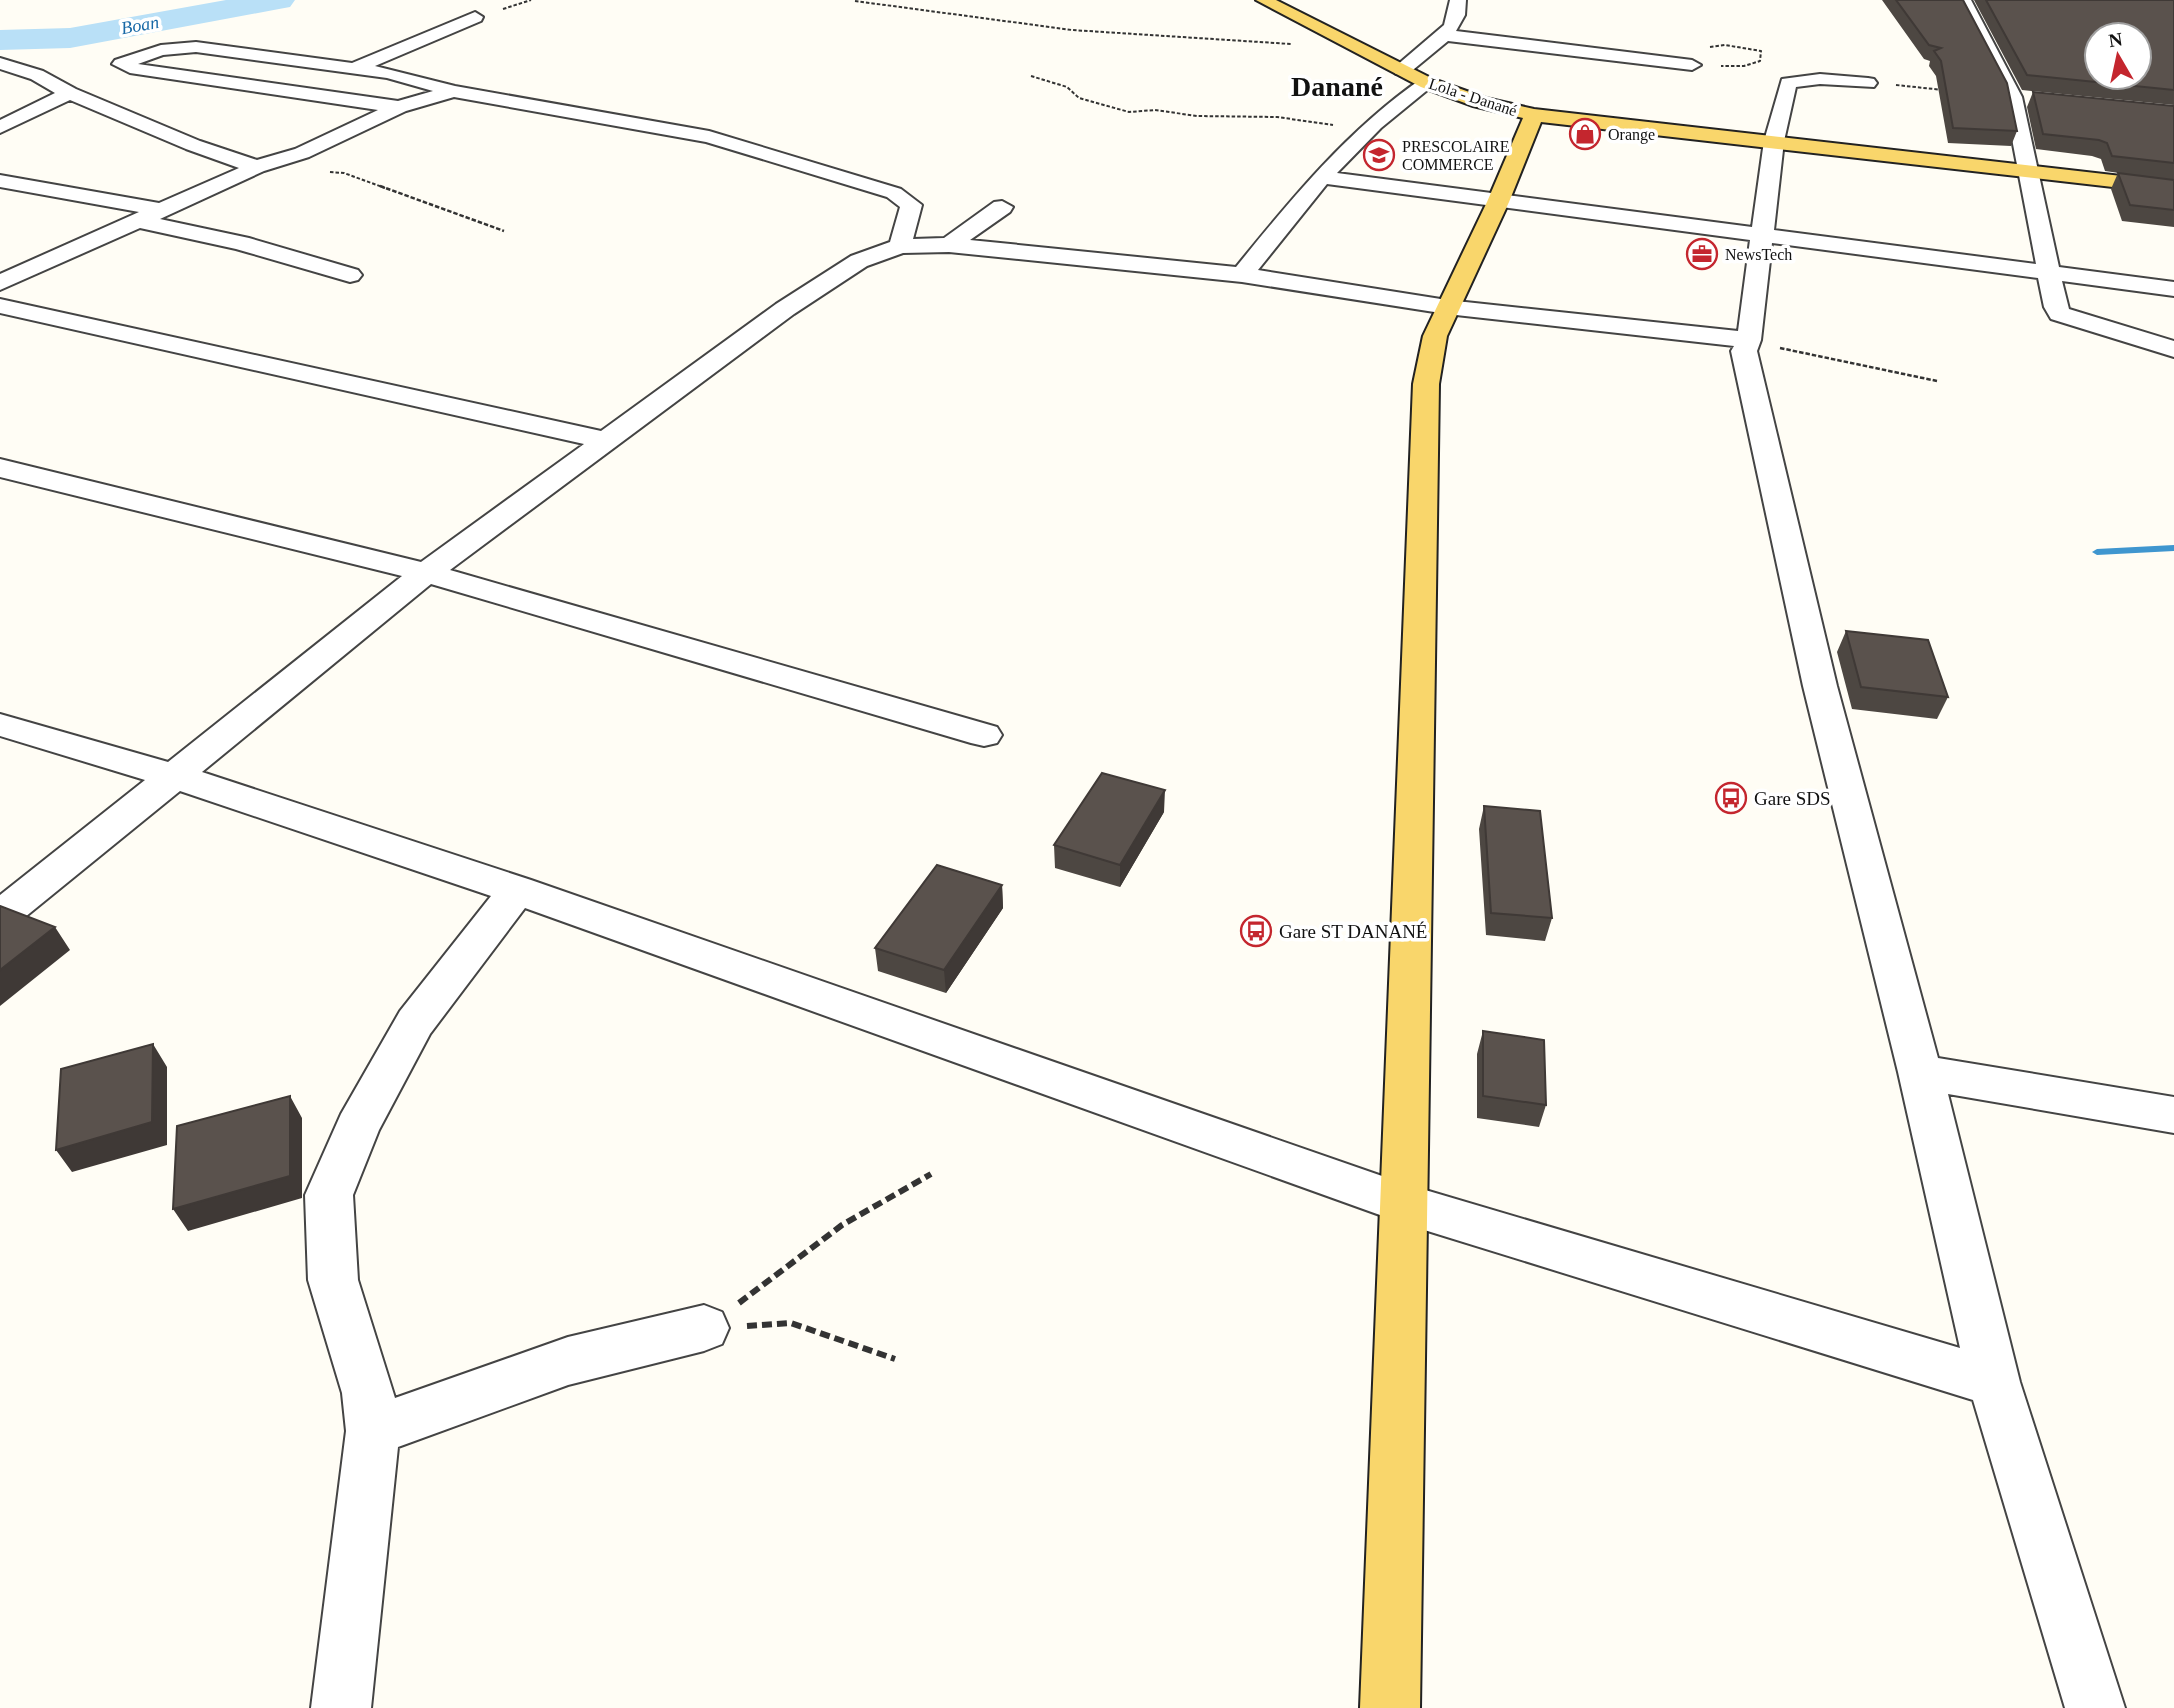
<svg xmlns="http://www.w3.org/2000/svg" width="2174" height="1708" viewBox="0 0 2174 1708" font-family="Georgia,serif">
<style>
.lines{fill:none;stroke-linecap:round;stroke-linejoin:round}
.stream{fill:#3f96cf;fill-rule:evenodd}
.river{fill:#b9e0f7;fill-rule:evenodd}
.minor-casing{stroke:#444;stroke-width:4}
.major-casing{stroke:#222;stroke-width:4}
.path-far2{stroke:#333;stroke-width:2;stroke-dasharray:3.5 2;stroke-linecap:butt}
.path-far1{stroke:#333;stroke-width:2.5;stroke-dasharray:4.5 2;stroke-linecap:butt}
.path{stroke:#333;stroke-width:6;stroke-dasharray:10 5;stroke-linecap:butt}
.minor{fill:#fff;fill-rule:evenodd}
.major{fill:#f9d66b;fill-rule:evenodd}
.wall{fill:#4d4742}
.shaded-wall{fill:#3f3936}
.building{fill:#5a524d;stroke:#3f3936;stroke-width:2;fill-rule:evenodd}
.labels{text-anchor:middle;dominant-baseline:central;stroke-width:7;stroke-linejoin:round;paint-order:stroke}
.far-street-label{font-size:16px;fill:#111;stroke:#fff}
.far-poi-label{font-size:16px;fill:#111;stroke:#fff;text-anchor:start}
.far-water-label{font-size:18px;font-style:italic;fill:#1768a6;stroke:#fff}
.poi-label{font-size:19px;fill:#111;stroke:#fff;text-anchor:start}
.far-town-label{font-size:28px;font-weight:bold;fill:#111;stroke:#fff}
</style>
<rect width="100%" height="100%" fill="#fffdf5"/>
<g class="lines">
<path class="stream" d="M2174,545v6l-77,4 -5,-3 5,-3z"/>
<path class="river" d="M226,0h69l-5,7 -11,2 -209,39 -70,2v-20l70,-2z"/>
<g class="minor-casing">
<path id="minor" d="M1450,0h16l-1,15 -9,16 236,29 9,5 -9,5 -244,-29 -40,33h-12l-3,-4 3,-4 48,-41z
M1955,0h16l51,97 37,170 115,15v14l-112,-15 7,28 105,32v16l-123,-38 -7,-12 -6,-29 -266,-35 -11,97 -4,11 80,335 101,372 236,39v36l-226,-39 72,288 105,326h-60l-92,-308 -568,-176 -880,-316 -95,126 -51,96 -26,65 5,85 37,118 173,-61 136,-32 18,7 7,16 -7,16 -18,7 -136,34 -170,62 -27,261h-60l35,-277 -4,-38 -34,-113 -3,-85 36,-81 59,-103 91,-115 -311,-105 -166,135 -14,4v-35l145,-115 -145,-44v-22l168,48 234,-186 -402,-99v-18l421,103 163,-118 -584,-131v-14l601,132 175,-127 75,-48 39,-14 10,-35 -13,-10 -181,-55 -252,-45 -48,14 -97,46 -45,14 -104,48 89,19 109,32 4,5 -4,5 -8,2 -114,-33 -96,-21 -140,62v-16l139,-62 -139,-25v-12l159,28 80,-35 -53,-19 -116,-49 -70,33v-13l55,-27 -24,-14 -31,-10v-11l43,13 33,18 124,52 57,19 38,-11 83,-39 -248,-37 -18,-9 3,-4 46,-15 35,-3 156,21 123,-51 8,5 -2,4 -106,45 80,20 254,45 192,58 21,16 -9,34 31,-1 50,-36 8,-1 11,6 -3,5 -40,28 266,27c56,-69 111,-136 185,-188l6,-1 9,5 -55,45 -44,45 415,54 12,-86 18,-62 38,-5 48,4 6,1 3,4 -3,4 -54,-3 -24,3 -12,54 -10,89 262,34 -32,-167zM196,52l191,26 46,13 -35,10 -260,-37 25,-9zM1327,184l423,56 -12,91 -291,-31 -189,-30zM949,252l293,30 205,32 287,32 -3,5 72,335 95,386 62,276 -555,-164 -874,-304 -329,-108 229,-188 540,159 13,3 13,-3 5,-8 -5,-8 -547,-157 344,-256 73,-48 36,-13z"/>
</g>
<g class="major-casing">
<path id="major" d="M1256,0h20l157,79 53,19 48,11 640,73v12l-633,-72 -32,80 -62,134 -8,48 -19,1324h-60l53,-1324 10,-48 64,-134 36,-84 -50,-12 -52,-19z"/>
</g>
<path class="path-far2" d="M855,1l217,29 219,14
M503,9l28,-9
M1710,47l15,-2 36,6 -1,10 -16,5h-23
M1031,76l36,11 12,11 50,14 26,-2 42,6 80,1 56,8
M1896,85l47,5
M330,172l14,1 41,15"/>
<path class="path-far1" d="M380,186l124,45
M1780,348l157,33"/>
<path class="path" d="M739,1303l103,-78 89,-51
M747,1326l44,-3 104,36"/>
<use href="#minor" class="minor"/>
<use href="#major" class="major"/>
</g>
<path class="wall" d="M1882,0h81l54,131 -6,15 -63,-3 -12,-67 -7,-10 1,-5 -6,-2z
M1974,0h200v105l-152,-15z
M2033,92l141,14v121l-52,-6 -11,-32 7,-16 29,4 -42,-6 -4,-12 -9,-3 -56,-7 -9,-42z
M1846,631l102,66 -11,22 -85,-10 -15,-57z
M1484,806l68,112 -7,23 -59,-6 -7,-106z
M1164,812l-44,75 -65,-19 -1,-23z
M1002,885l1,23 -57,85 -68,-22 -3,-23z
M1483,1031l63,74 -7,22 -62,-9v-64z"/>
<path class="shaded-wall" d="M1165,790l-1,22 -44,75v-22z
M1002,885l1,23 -57,85 -2,-23z
M55,927l15,23 -70,56v-36z
M153,1044l14,23v78l-95,27 -16,-22z
M290,1096l12,22v80l-114,33 -15,-22z"/>
<path class="building" d="M1896,0h67l44,83 10,48 -64,-3 -12,-67 -7,-10 7,-3 -12,-3z
M1986,0h188v90l-147,-15zM2097,35h42v42h-42z
M2033,92l141,14v57l-62,-7 -5,-13 -8,-3 -56,-6z
M2118,173l56,7v30l-44,-5z
M1846,631l82,9 20,57 -87,-10z
M1102,773l63,17 -45,75 -66,-20z
M1484,806l56,5 12,107 -61,-5z
M937,865l65,20 -58,85 -69,-22z
M0,906l55,21 -55,43z
M1483,1031l61,9 2,65 -63,-9z
M153,1044l-1,78 -96,28 5,-81z
M290,1096v80l-117,33 4,-83z"/>
<defs>
<g id="shop-ring" transform="scale(1.575)"><circle r="9.5" fill="#fff" stroke="#c4262e" stroke-width="1.5"/><path d="M-5-2.5h2.3a2.7 3.5 0 0 1 5.4 0H5L5.5 6h-11ZM-1.5-2.5h3a1.5 2.3 0 0 0-3 0Z" fill="#c4262e"/></g>
<g id="school-ring" transform="scale(1.575)"><circle r="9.5" fill="#fff" stroke="#c4262e" stroke-width="1.5"/><path d="M0-5L7-2L0 1L-7-2ZM-4 1L0 2.5L4 1V4Q0 6-4 4Z" fill="#c4262e"/></g>
<g id="office-ring" transform="scale(1.575)"><circle r="9.5" fill="#fff" stroke="#c4262e" stroke-width="1.5"/><path d="M-6-3h4V-5.5h4V-3h4V5H-6ZM-1-4.5V-3h2v-1.5ZM-6 0V1H6V0Z" fill="#c4262e"/></g>
<g id="bus-ring" transform="scale(1.575)"><circle r="9.5" fill="#fff" stroke="#c4262e" stroke-width="1.5"/><path d="M-5-6H5V4H4V6H2V4H-2V6H-4V4H-5ZM-3.5-4V0h7V-4ZM-3.5 1.2v1.5H-2V1.2ZM2 1.2v1.5H3.5V1.2Z" fill="#c4262e"/></g>
</defs>
<g fill-rule="evenodd">
<use href="#shop-ring" x="1585" y="134"/>
<use href="#school-ring" x="1379" y="155"/>
<use href="#office-ring" x="1702" y="254"/>
<use href="#bus-ring" x="1731" y="798"/>
<use href="#bus-ring" x="1256" y="931"/>
</g>
<g class="labels">
<g class="far-street-label">
<text transform="translate(1473 97) rotate(18)">Lola - Danané</text>
</g>
<g class="far-poi-label">
<text x="1608" y="134">Orange</text>
<text x="1402" y="146">PRESCOLAIRE<tspan x="1402" dy="18">COMMERCE</tspan></text>
<text x="1725" y="254">NewsTech</text>
</g>
<g class="far-water-label">
<text transform="translate(140 25) rotate(-10)">Boan</text>
</g>
<g class="poi-label">
<text x="1754" y="798">Gare SDS</text>
<text x="1279" y="931">Gare ST DANANÉ</text>
</g>
<g class="far-town-label">
<text x="1337" y="86">Danané</text>
</g>
</g>
<g transform="translate(2118 56) rotate(351)"><circle r="33" fill="#ffffff" stroke="#a0a0a0" stroke-width="2"/>
<path d="M0-5L12 26L0 18L-12 26Z" fill="#c4262e"/>
<text y="-10" font-size="19" font-weight="bold" text-anchor="middle" fill="#111111">N</text>
</g>
</svg>
